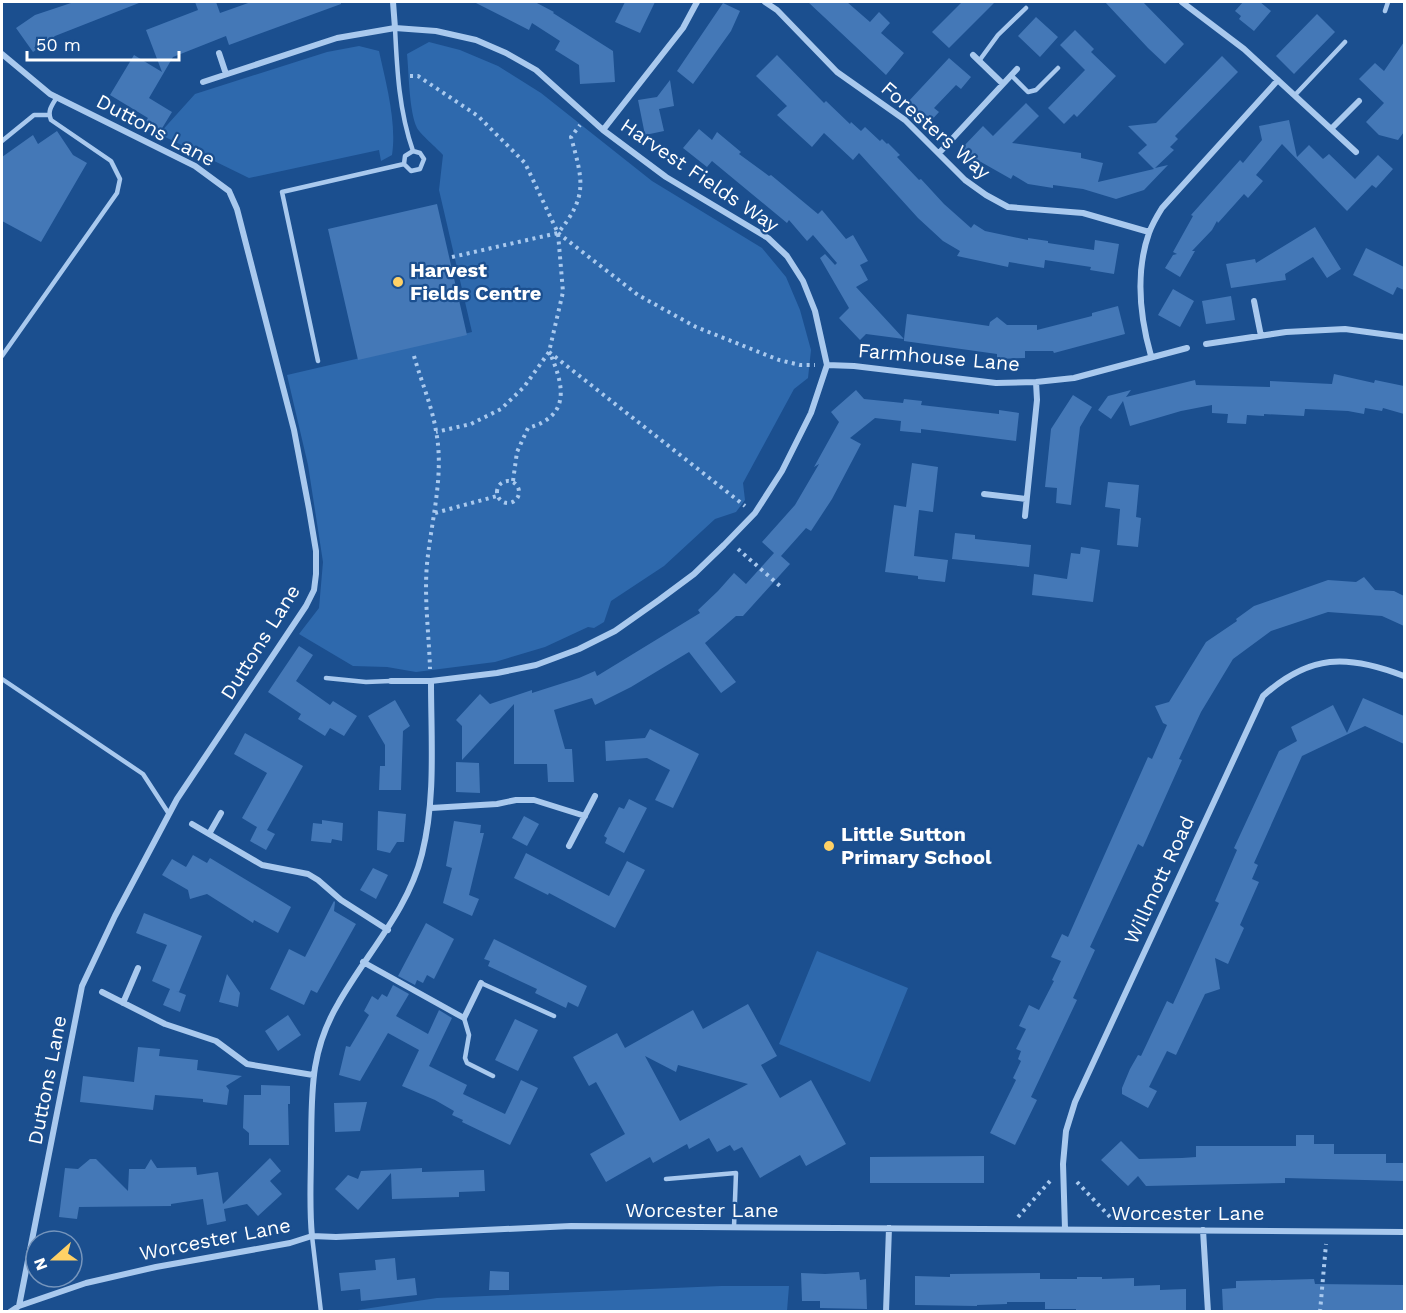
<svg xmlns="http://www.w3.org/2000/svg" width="1406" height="1313" viewBox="0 0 1406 1313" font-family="'Work Sans',sans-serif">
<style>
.green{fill:#2e69ad}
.building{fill:#4478b7;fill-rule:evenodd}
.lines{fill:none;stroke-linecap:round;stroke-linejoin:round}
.path{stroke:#a9c9ee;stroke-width:4;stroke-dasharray:3 4.5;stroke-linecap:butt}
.service{stroke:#a9c9ee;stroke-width:4.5}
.minor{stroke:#a9c9ee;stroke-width:6}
.poi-dot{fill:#ffd166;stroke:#1b4f8f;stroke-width:2}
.labels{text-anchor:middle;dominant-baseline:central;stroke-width:4.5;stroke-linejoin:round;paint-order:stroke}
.street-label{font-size:20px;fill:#fff;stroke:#1b4f8f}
.poi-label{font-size:20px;font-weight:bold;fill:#fff;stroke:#1b4f8f;text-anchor:start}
</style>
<rect width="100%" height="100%" fill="#1b4f8f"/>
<path class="green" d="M429,42l31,8 38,16 43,27 111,88 110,67 24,29 14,33 11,40 -3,28 -14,11 -51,94 2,17 -9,12 -21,7 -51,47 -53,35 -7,21 -10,6 -6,-1 -43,20 -50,15 -79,10 -29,-5 -34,-1 -54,-32 20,-26 4,-46 -15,-97 -21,-90 185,-43 -33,-142 4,-35c-6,-7 -23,-21 -26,-27 -8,-17 -8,-54 -10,-74z
M359,46l20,5c7,32 18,72 13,104l-11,6 -2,-11 -130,28 -90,-44 36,-40 132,-42z
M817,951l91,37 -38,94 -91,-38z
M721,1286h68l-2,25h-436l86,-13z"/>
<path class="building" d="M74,2h64l1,1 -84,33 -22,16 -17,-24 19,-13z
M195,2h21l4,11 31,-11h90v2l-112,41 -3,-9 -53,21 -24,41 23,14 -11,18 -15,-9 2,-3 -38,-23 24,-40 28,17 -16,-42 52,-20z
M474,2h61l19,10 -1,1 60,38 2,31 -35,2 -1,-19 -24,-15 5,-9 -28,-18 -3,7z
M625,2h30l-15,31 -25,-11z
M808,2h39l23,20 9,-10 11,11 -9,10 23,20 -18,22z
M962,2h33l-46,46 -17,-16z
M1105,2h38l41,42 -19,20 -17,-16z
M1243,2h17l11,9 -17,20 -15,-12 2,-3 -6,-5z
M723,3l17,8 -9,20 -38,53 -16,-13z
M1317,14l18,18 -41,42 -18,-18z
M1036,17l22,20 -18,20 -22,-21z
M1075,30l19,19 -3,3 25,24 -39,41 -3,-3 -10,10 -16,-16 37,-38 -25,-25z
M1404,42v90l-6,8 -19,-5 -13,-13 18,-19 -25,-24 16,-16 9,8z
M777,55l47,48 2,-2 24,23 1,-2 10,9 4,-4 15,14 2,-2 5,5 1,-1 12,12 -3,2 22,23 2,-1 23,25 27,24 3,-4 11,7 43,9v-2l20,3v2l46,7 1,-10 24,4 -5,30 -24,-4 1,-3 -46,-7 -1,8 -35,-6 -1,5 -51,-11 3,-5 -17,-10 -25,-23 -59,-65 -6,7 -29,-27 -12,14 -35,-32 10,-9 -31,-30z
M1222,56l16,16 -63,64 3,3 -8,8 4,3 -19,18 13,-3 -24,25 -28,9 -33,-10 -30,-4v3l-25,-4 -15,-9 -2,4 -30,-17 -2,3 -17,-17 21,-22 10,10 33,-33 13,13 -27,27 69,10v5l22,5 -5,19 56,-13 -16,-16 9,-8 -19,-19 28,-3z
M949,58l22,19 -10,12 -5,-4 -22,23 5,4 -11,12 -21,-21z
M670,80l4,26 -15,3 5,22 -19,4 -7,-35 19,-3z
M1289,120l8,37 12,-12 14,14 6,-5 26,25 23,-24 15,14 -17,19 -4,-3 -25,26 -65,-67 -26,31 7,6 -15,17 -4,-4 -26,29 -1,-2 -5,9 -20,21h3l-15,26 -15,-9 8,-13 4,-1 -4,-2 20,-36 -2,-1 49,-55 3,3 19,-23 -3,-14z
M699,129l13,11 5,-8 24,20 -2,2 30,22 2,-1 47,39 4,-4 24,29 7,-4 15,26 -8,4 8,15 -12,7 48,52 3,-25 82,12 1,-4 7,-5 10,8h30v5l55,-14v-3l26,-7 7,28 -71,19 -1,-2h-28v7l-28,1v-5l-93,-13v-2l-38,-5 -6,6 -21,-22 10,-10 -29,-50 5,-4 10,11 2,-2 -24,-28 -6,6 -18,-21 -2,3 -75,-62 -5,6 -24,-19z
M57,131l16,24 14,8 -46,79 -39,-21v-64l31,-22 5,9z
M437,204l30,131 -109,25 -30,-131z
M1315,227l26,42 -14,9 -14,-21 -28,17 1,6 -55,8 -5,-24 29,-5 1,4z
M1366,248l38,19v23l-7,-3 -4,8 -40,-20z
M1173,289l21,12 -14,26 -22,-12z
M1231,296l4,24 -29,4 -4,-23z
M1334,374l40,9 1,-3 29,6v28l-21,-6 -1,3 -17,-3 -1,6 -16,-3 -43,-2 -1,7 -40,-2v2l-17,-1 -1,9 -19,-1 1,-9 -16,-1v-8l-31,6 -51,15 -7,-25 -12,18 -13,-9 10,-14 23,-6 -5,7 69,-17 1,5 74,2v-6l62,3z
M856,390l8,9 39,4 1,-4 18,2 -1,4 78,9v-4l20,3 -3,28 -95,-12v4l-21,-2 1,-10 -26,-3 -25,20 11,6 -29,55 -21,32 -5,-3 -25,28 9,8 -47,52h-7l-31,27 31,39 -15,11 -32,-41 -58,35 -36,18 -3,-7 -38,12 11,39h7l2,33h-26l-1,-18h-33v-60l-52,56v-34l-6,-6 24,-26 10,10 42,-14v3l47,-15 16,-7 2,5 103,-63 -2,-3 20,-19 16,-18 12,11 28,-31 -12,-11 33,-37 24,-41 -5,3 25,-45 -8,-10z
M1073,395l19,12 -12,20 -9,78 -15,-2 1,-15 -12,-1 6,-58z
M912,463l26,4 -5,45 -14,-2 -5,46 34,4 -3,22 -27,-3v-3l-33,-4 9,-67 12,2z
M1108,482l31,3 -3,32 5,1 -3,29 -21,-2 3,-36 -15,-2z
M955,533l20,2v4l56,6 -2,22 -77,-8z
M1081,547l19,3 -7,52 -61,-7 2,-21 33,5 4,-26 9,1z
M1364,577l11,13 19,1 10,5v30l-22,-10 -54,-4 -57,19 -38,28 -32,53 -22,47 3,1 -39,87 -5,-3 -48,103 5,3 -22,48 4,2 -46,97 6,3 -22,45 -25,-12 26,-53 -3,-2 8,-17 -3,-2 3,-8 -5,-2 10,-20 -7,-3 10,-21 10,5 15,-29 -2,-1 9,-19 -10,-4 11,-23 6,3 80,-180 4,2 15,-34 -4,-2 -8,-17 14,-4 37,-60 31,-21 -1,-2 18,-13 74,-26 28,2z
M299,646l14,9 -17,26 34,24 3,-4 24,15 -13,20 -14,-8 -5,8 -27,-17 3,-5 -33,-22z
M1363,698l41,18v28l-39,-18 -63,30 -48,107 4,2 -6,14 7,3 -19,43 4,3 -16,36 -13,-6 5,31 -15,5 -29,61 -9,-4 -18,36 8,4 -9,17 -26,-14v-6l8,-19 8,-14 3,1 26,-55 6,3 12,-26 34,-75 -4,-2 22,-51 -3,-2 45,-97 18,-10 -6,-14 42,-22 14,28z
M395,700l15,26 -7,5 -2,59h-22l1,-24h5v-21l-17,-29z
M650,729l49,25 -26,54 -18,-8 15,-30 -23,-12 -41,3 -1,-20 40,-3z
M245,733l58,33 -36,64 8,4 -9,16 -16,-9 7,-14 -15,-9 25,-45 -33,-19z
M456,762l23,1 1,30 -24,-1z
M629,799l18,9 -23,45 -19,-10 2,-5 -3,-2 15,-29 5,2z
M378,811l28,3 -2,28h-7l-7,11 -13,-3z
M524,816l15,8 -12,22 -15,-8z
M322,820l21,3 -1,18 -10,-2 -1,4 -20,-2 2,-18 9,1z
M454,821l27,4 -1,8h4l-15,62 10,4 -7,17 -29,-13 9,-35 -6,-2z
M526,853l83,43 18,-35 18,9 -30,58 -66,-35 -1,2 -34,-17z
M193,855l14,8 3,-5 81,49 -13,26 -24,-13 -1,3 -46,-29 -17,5 -2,-9 -26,-15 10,-16 14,8z
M373,868l15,7 -12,24 -16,-9z
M334,901l1,1 -1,9 22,13 -39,69 -6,-3 -7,15 -34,-16 19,-40 16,8z
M144,913l58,23 -23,56 -3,-1 10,4 -6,17 -17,-7 7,-16 -18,-8 15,-36 -31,-12z
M426,923l28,16 -20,40 -7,-4 -4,8 -6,-3 -2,5 -17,-9z
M494,939l93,47 -9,21 -10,-5 -2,6 -31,-15 2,-4 -49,-23 2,-5 -6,-2z
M227,974l13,19 -2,14 -19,-5z
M393,985l16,9 -13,22 32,18 11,-24 13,8 -23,48 38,19 -4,9 42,20 16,-34 17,8 -28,57 -48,-23 1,-2 -11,-5 2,-4 -19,-11 -33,-14 17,-36 -31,-17 -28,48 -21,-6 7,-29 4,1 19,-32 -5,-4 8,-15 6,4 4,-6 5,3z
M748,1004l29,52 -16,9 19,33 31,-18 35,64 -40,22 -6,-11 -40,23 -18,-31 -8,4 -4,-6 -13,7 -8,-14 -20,11 -2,-5 -34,19 -3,-6 -44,25 -16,-28 35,-20 -29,-52 -7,4 -16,-29 44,-24 8,15 68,-38 10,19zM645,1056l31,16 2,-7 70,19 -68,37z
M288,1015l13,20 -23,16 -13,-20z
M515,1019l23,11 -20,41 -23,-11z
M138,1047l22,2 -1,7 39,4 -1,10 45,6 -16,10 3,4 -2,15 -24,-3v-3l-48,-4 -2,15 -73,-8 3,-26 51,6z
M261,1085l29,1v18h-2l1,41h-40v-12l-6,-5 1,-33h17z
M367,1102l-7,29 -25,1 -1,-29z
M1296,1135h18v9h20v10h52v9h18v18l-119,-3v5l-139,3 -8,-10 -10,10 -27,-26 20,-19 18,18 43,-1 14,-1v-11h100z
M984,1156v27h-114v-26z
M270,1158l11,13 -11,10 12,13 -24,22 -11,-12 -23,5 2,12 -19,4 -4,-26 -32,5v2l-92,1 -2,12 -18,-2 6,-49 13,1 12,-10h6l32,32 1,-22h16l6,-10 6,9 39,-1 1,8 21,-3 5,32z
M422,1168v4l62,-2 1,21 -26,1v5l-67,2 -1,-26 -33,37 -23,-21 13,-14 10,4 3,-8z
M395,1258l2,22 18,-2 2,17 -56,6 -1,-12 -19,2 -2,-18 37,-3 -1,-10z
M490,1271l19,1v18h-20z
M859,1272l1,8 6,-1 1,30 -47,-1v-7h-18l-1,-28 24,1z
M1040,1273v6h37v-2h25v2l32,-1v8l26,-1v5l26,-1v22h-45v-1l-65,1v-2h-31v-7h-38v2l-30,1v1l-62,-1v-29l35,1v-3z
M1314,1279l1,5 89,1v26h-72v-1l-109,1 -1,-22 14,-1v-7z"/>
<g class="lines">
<path class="path" d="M410,76h8l60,40 47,47 33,70 5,59 -14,60 -25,35 -23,22 -30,15 -35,8
M558,233l80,62 58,32 83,33 21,5h15
M452,257l106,-24c30,-37 25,-52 13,-96l9,-12
M549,352l196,154
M414,356c7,25 18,50 22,75 8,41 -3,83 -8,124 -5,37 1,77 2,114
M497 492a11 11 0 1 1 22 0a11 11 0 1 1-22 0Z
M513,481l4,-29 11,-24c43,-12 36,-42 22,-75
M435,513l62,-17
M738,549l42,37
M1077,1182l34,36
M1018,1217l33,-37
M1320,1312l6,-68"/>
<path class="service" d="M1385,11l3,-9
M395,28c2,42 4,83 18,123
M979,61l19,-26 28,-27
M1011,75l17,17 8,-2 22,-22
M1295,95l50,-53
M2,141l32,-26h15
M413,151l7,2 4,6 -4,10 -9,2 -7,-7 1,-8z
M2,356l115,-163 3,-14 -9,-18 -60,-41c-4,-9 1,-15 6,-23
M318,361l-36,-169 122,-28
M326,678l40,4 25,-1
M2,679l141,95 26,40
M481,983l73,33
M464,1018l5,17 -4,23 2,5 26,13
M666,1179l70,-6 -2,54
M312,1236l9,76"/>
<path class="minor" d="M393,2l2,26
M765,2l12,8 60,62 68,48 60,60 21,15 22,12 75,6 66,19
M1182,2l62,47 112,103
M219,53l7,21
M2,54l48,40 145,72 34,25 8,18 57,221 15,79 7,42v23l-2,16 -8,16 -129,193 -62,117 -33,70 -63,320
M973,55l30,29
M203,82l134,-44 58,-10 41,3 40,9 30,13 30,17 67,60 63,47 102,61 19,18 16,25 12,30 12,54 -16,48 -29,58 -27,42 -31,32 -30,29 -35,26 -44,31 -36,18 -43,16 -39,8 -66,8c0,58 5,117 -9,173 -14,57 -56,100 -84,150 -29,49 -26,91 -27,145 0,30 -2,58 1,87
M1331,129l28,-28
M603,130l80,-102 14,-26
M940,152l77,-83
M1254,301l7,35
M1206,344l80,-12 59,-3 59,8
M1151,356c-11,-39 -16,-83 -2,-123 3,-8 8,-17 13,-25l116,-128
M827,365l27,1 142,17 40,-1 38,-4 113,-30
M984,494l42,5
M1025,516l12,-116 -1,-18
M391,681h40
M431,808l66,-4 19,-4h18l51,16
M192,824l70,41 46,9 10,6 23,20 47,30
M209,834l12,-21
M569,846l26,-50
M363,962l101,56 17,-35
M102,992l63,32 51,17 31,23 66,11
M123,1003l15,-35
M1065,1229l-2,-65 3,-33 9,-29 188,-406c47,-42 84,-42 141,-20
M1203,1230l5,82
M10,1312l9,-6 67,-23 70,-16 134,-24 22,-7 24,1 235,-11 833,6
M886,1312l3,-84"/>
</g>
<g class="poi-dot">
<circle cx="398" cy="282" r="6"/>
<circle cx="829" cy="846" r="6"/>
</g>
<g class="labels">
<g class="street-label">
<text transform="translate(156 130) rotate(28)">Duttons Lane</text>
<text transform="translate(936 130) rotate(41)">Foresters Way</text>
<text transform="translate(700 175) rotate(34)">Harvest Fields Way</text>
<text transform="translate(939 357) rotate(5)">Farmhouse Lane</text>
<text transform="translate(260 642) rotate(-58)">Duttons Lane</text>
<text transform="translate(1159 880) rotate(-65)">Willmott Road</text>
<text transform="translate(47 1080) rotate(-79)">Duttons Lane</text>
<text x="702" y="1210">Worcester Lane</text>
<text x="1188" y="1213">Worcester Lane</text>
<text transform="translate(215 1239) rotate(-11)">Worcester Lane</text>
</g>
<g class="poi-label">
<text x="410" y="270">Harvest<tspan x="410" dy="23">Fields Centre</tspan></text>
<text x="841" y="834">Little Sutton<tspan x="841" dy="23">Primary School</tspan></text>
</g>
</g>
<rect width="1406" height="1313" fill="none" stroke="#ffffff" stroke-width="6"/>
<g transform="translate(54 1259) rotate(249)"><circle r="28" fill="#1b4f8f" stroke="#7695bc" stroke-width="1.5"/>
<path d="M0-4.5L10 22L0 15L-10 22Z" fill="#ffd166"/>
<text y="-9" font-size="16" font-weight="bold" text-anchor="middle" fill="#ffffff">N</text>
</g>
<path d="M27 51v9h152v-9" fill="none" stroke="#ffffff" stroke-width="3"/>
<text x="36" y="51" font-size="18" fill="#ffffff" stroke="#1b4f8f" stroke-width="4.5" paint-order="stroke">50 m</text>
</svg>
